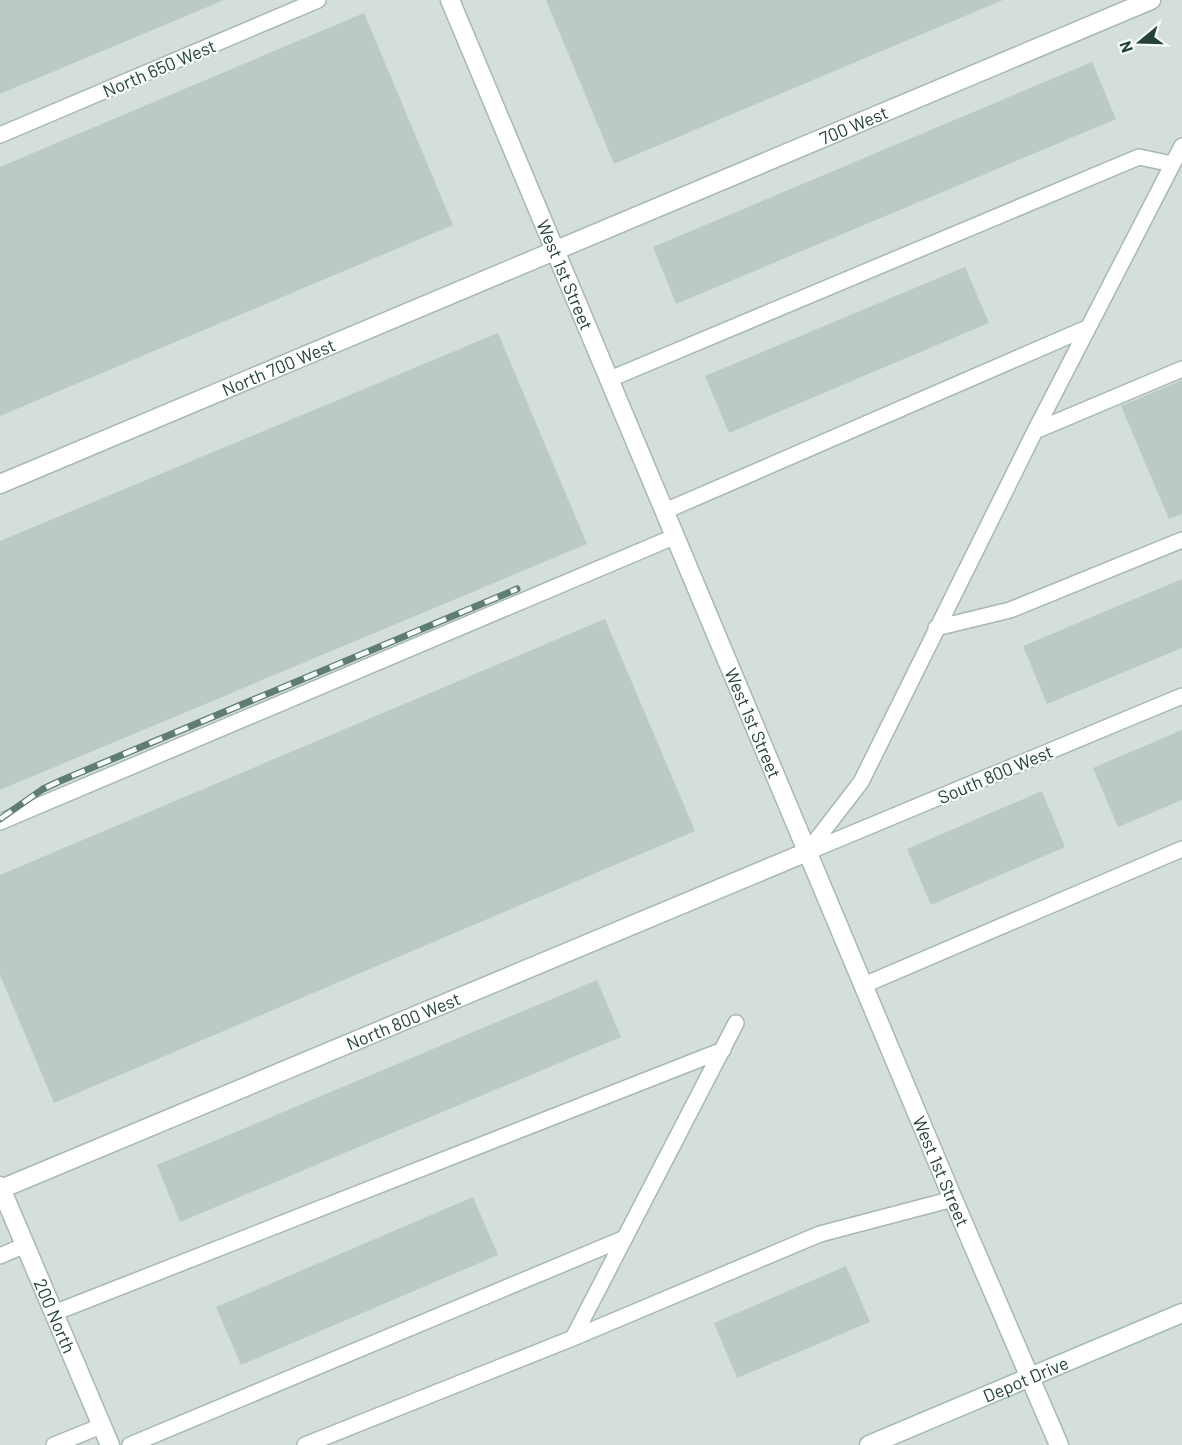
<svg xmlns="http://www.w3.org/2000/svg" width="1182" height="1445" viewBox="0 0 1182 1445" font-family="Barlow,sans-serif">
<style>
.built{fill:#d4dfda}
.building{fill:#bbcac4}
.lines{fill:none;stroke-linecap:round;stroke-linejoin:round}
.service-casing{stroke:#a8b8b2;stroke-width:18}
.minor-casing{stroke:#a8b8b2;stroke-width:21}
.secondary-casing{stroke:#a4bbb3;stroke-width:21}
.service{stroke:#fff;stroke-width:15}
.minor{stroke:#fff;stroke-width:18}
.secondary{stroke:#fff;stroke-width:18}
.rail-casing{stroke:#5f7d75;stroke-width:7}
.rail{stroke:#f7fbf9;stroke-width:4.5;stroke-dasharray:14;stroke-linecap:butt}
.labels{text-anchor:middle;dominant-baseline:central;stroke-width:4.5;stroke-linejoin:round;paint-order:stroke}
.street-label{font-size:18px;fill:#24423a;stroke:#f7fbf9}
</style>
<rect width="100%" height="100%" fill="#e6efeb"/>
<path class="built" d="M0,0h1182v1445h-1182z"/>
<path class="building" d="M0,0h224l-224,94z
M546,0h457l-389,164z
M364,13l89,212 -453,191v-249z
M1092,62l24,57 -440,185 -23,-57z
M965,267l24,56 -260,110 -24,-57z
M498,333l89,211 -587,246v-249z
M1182,380v134l-13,5 -48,-113z
M1182,579v69l-135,56 -24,-58z
M605,619l90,212 -641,272 -54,-128v-100z
M1182,730v70l-64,27 -25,-59z
M1042,791l23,56 -134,58 -24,-56z
M597,980l24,57 -441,185 -23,-57z
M473,1197l25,58 -257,110 -25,-58z
M846,1266l24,56 -133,56 -23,-55z"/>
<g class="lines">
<g class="service-casing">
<path id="service" d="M0,135l318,-135
M610,379l529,-222 33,7
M1035,431l147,-62
M665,511l422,-183
M936,628l74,-18 172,-70
M0,822l676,-286
M810,851l372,-155
M807,852l54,-70 174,-351 147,-285
M864,985l318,-136
M0,1256l25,-11
M54,1313l669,-263
M573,1338l163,-315
M54,1445l47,-19
M130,1445l495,-207
M305,1445l268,-107 247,-104 133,-35"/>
</g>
<g class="minor-casing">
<g id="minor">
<path id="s1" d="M450,0l503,1199 106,246"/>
<path id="s2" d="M0,484l1151,-484"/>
<path id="s3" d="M0,1186l110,259"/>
<path id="s4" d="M1,1189l806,-337"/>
</g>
</g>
<g class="secondary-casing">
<g id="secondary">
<path id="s5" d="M869,1445l313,-132"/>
</g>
</g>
<use href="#service" class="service"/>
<use href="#minor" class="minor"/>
<use href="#secondary" class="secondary"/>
<g class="rail-casing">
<path id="rail" d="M0,819l43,-30 17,-8 457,-192"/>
</g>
<use href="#rail" class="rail"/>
</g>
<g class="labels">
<g class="street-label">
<text transform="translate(159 68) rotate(-23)">North 650 West</text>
<text stroke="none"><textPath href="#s2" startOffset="926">700 West</textPath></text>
<text stroke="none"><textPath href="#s1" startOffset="298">West 1st Street</textPath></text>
<text stroke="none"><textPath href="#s2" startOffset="302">North 700 West</textPath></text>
<text stroke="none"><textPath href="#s1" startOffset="784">West 1st Street</textPath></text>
<text transform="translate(995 774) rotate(-23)">South 800 West</text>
<text stroke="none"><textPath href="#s4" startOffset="436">North 800 West</textPath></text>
<text stroke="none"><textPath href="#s1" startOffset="1270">West 1st Street</textPath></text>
<text stroke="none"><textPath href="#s3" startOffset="141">200 North</textPath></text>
<text stroke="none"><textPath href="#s5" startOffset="170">Depot Drive</textPath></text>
</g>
</g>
<g transform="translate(1140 42) rotate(251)" stroke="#f7fbf9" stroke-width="4.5" paint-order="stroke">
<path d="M0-4.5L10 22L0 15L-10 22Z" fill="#24423a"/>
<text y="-9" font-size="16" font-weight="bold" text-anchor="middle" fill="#24423a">N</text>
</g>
</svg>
